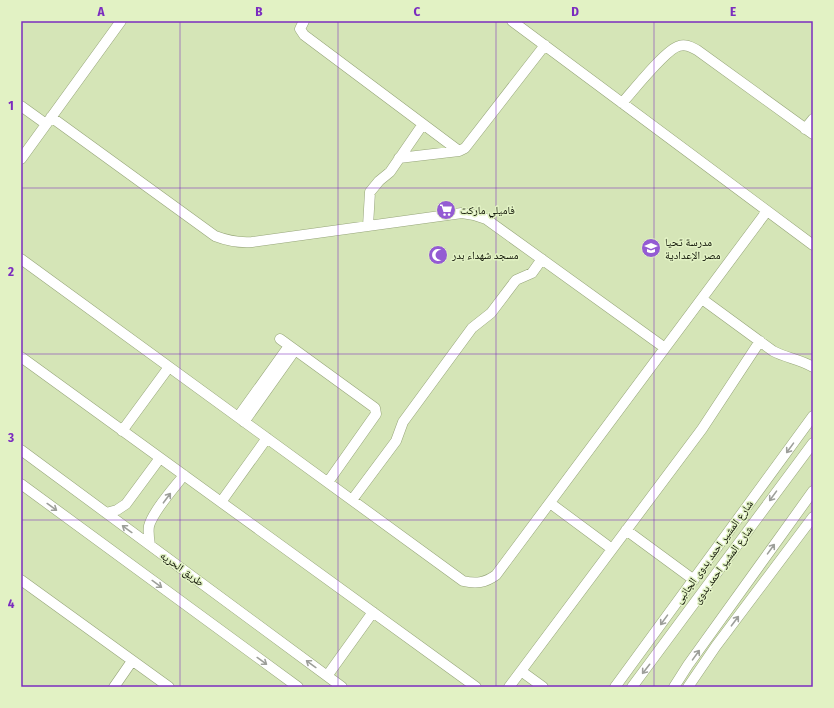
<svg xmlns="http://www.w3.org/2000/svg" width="834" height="708" viewBox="0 0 834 708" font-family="'Fira Sans Condensed','Noto Naskh Arabic',sans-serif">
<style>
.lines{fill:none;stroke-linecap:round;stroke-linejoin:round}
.minor-casing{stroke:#96a579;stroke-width:11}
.minor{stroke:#fff;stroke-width:10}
.oneway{stroke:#9d9f9a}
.grid{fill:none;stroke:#7b2cbf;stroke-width:1;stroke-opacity:0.55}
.labels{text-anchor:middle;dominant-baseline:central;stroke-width:3;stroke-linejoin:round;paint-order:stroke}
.poi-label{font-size:11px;fill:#0b0f02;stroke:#e2f2c4;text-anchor:start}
.street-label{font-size:11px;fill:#0b0f02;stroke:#e2f2c4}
.neatline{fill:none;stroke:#7b2cbf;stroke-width:1.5}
.grid-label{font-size:13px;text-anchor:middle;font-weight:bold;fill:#7b2cbf}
</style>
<rect width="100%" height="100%" fill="#d5e5b7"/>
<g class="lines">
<g class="minor-casing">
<path id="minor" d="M304,21l-4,8 4,6 155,116
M512,21l301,224
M622,103c11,-12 44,-54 57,-57 7,-2 12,1 18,4l116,84
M21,106l25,18
M51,117l164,119c13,5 23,7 37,6l210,-29 12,2 12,4 179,129
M805,129l8,-10
M399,158l60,-7 6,-3 80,-103
M21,159l100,-138
M368,226l2,-34 9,-11 11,-9 33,-48
M21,259l442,322c13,3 22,2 33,-6l271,-364
M702,299l71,52c13,7 27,8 40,16
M280,339l95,69 1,6 -48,68
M21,357l455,330
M238,417l51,-71
M244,422l51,-72
M122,431l47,-64
M21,450l321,237
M21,484l277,203
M352,500l44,-59 7,-19 69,-94 19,-15 25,-33 16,-7 10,-14
M221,502l46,-64
M550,503l62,46
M106,513l11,-3 9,-6 34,-46
M626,530l68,50
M150,545c-1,-6 -2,-13 -1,-19 4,-15 25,-38 35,-51
M21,580l148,107
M521,671l22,16
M327,676l46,-64
M114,687l18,-26
M509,687l193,-258 58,-88
M615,687l198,-271
M632,687l181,-244
M674,687l14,-22 125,-174
M688,687l28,-41 97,-129"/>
</g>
<use href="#minor" class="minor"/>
</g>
<defs><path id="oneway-shaft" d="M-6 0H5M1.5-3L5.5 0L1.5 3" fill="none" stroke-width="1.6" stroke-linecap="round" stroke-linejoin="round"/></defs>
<g class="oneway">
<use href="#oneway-shaft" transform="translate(790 448) rotate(126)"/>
<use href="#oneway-shaft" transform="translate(773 496) rotate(126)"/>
<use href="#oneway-shaft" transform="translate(167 498) rotate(-53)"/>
<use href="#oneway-shaft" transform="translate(52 507) rotate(36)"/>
<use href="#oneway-shaft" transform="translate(127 529) rotate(-144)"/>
<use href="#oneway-shaft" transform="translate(771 549) rotate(-54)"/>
<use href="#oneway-shaft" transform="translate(157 584) rotate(36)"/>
<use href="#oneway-shaft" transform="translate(664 620) rotate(126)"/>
<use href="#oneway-shaft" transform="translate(735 621) rotate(-53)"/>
<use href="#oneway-shaft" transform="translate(696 655) rotate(-54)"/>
<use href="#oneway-shaft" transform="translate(262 661) rotate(36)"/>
<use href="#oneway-shaft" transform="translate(311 664) rotate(-144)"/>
<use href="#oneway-shaft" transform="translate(646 669) rotate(128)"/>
</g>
<path class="grid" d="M180,21v666M338,21v666M496,21v666M654,21v666M21,188h792M21,354h792M21,520h792"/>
<defs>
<g id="supermarket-disc" transform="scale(1)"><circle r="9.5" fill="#945bd3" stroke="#e2f2c4"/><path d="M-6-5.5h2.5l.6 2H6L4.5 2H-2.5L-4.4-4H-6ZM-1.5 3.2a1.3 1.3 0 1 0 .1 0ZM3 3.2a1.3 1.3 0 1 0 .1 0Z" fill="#fff"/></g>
<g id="school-disc" transform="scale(1)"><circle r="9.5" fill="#945bd3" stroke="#e2f2c4"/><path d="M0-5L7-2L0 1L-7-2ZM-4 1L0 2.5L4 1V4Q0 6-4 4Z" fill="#fff"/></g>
<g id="mosque-disc" transform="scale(1)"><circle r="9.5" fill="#945bd3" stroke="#e2f2c4"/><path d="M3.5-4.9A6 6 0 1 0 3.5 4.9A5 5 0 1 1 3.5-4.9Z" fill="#fff"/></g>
</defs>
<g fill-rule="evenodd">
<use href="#supermarket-disc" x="446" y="210"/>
<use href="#school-disc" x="651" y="248"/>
<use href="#mosque-disc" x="438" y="255"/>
</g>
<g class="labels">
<g class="poi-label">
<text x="460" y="210">فاميلي ماركت</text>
<text x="665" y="242">مدرسة تحيا<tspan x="665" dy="13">مصر الإعدادية</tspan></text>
<text x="452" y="255">مسجد شهداء بدر</text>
</g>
<g class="street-label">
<text transform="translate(714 552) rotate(-54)">شارع المشير احمد بدوى الجانبى</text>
<text transform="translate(723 565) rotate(-54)">شارع المشير احمد بدوى</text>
<text transform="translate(182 569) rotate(36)">طريق الحريه</text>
</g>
</g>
<rect width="834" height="708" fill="none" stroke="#e2f2c4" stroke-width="44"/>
<rect x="22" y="22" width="790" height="664" class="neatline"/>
<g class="grid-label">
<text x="101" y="16">A</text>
<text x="259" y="16">B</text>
<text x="417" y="16">C</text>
<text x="575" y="16">D</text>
<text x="733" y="16">E</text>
<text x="11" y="110">1</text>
<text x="11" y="276">2</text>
<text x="11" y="442">3</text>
<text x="11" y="608">4</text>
</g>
</svg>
